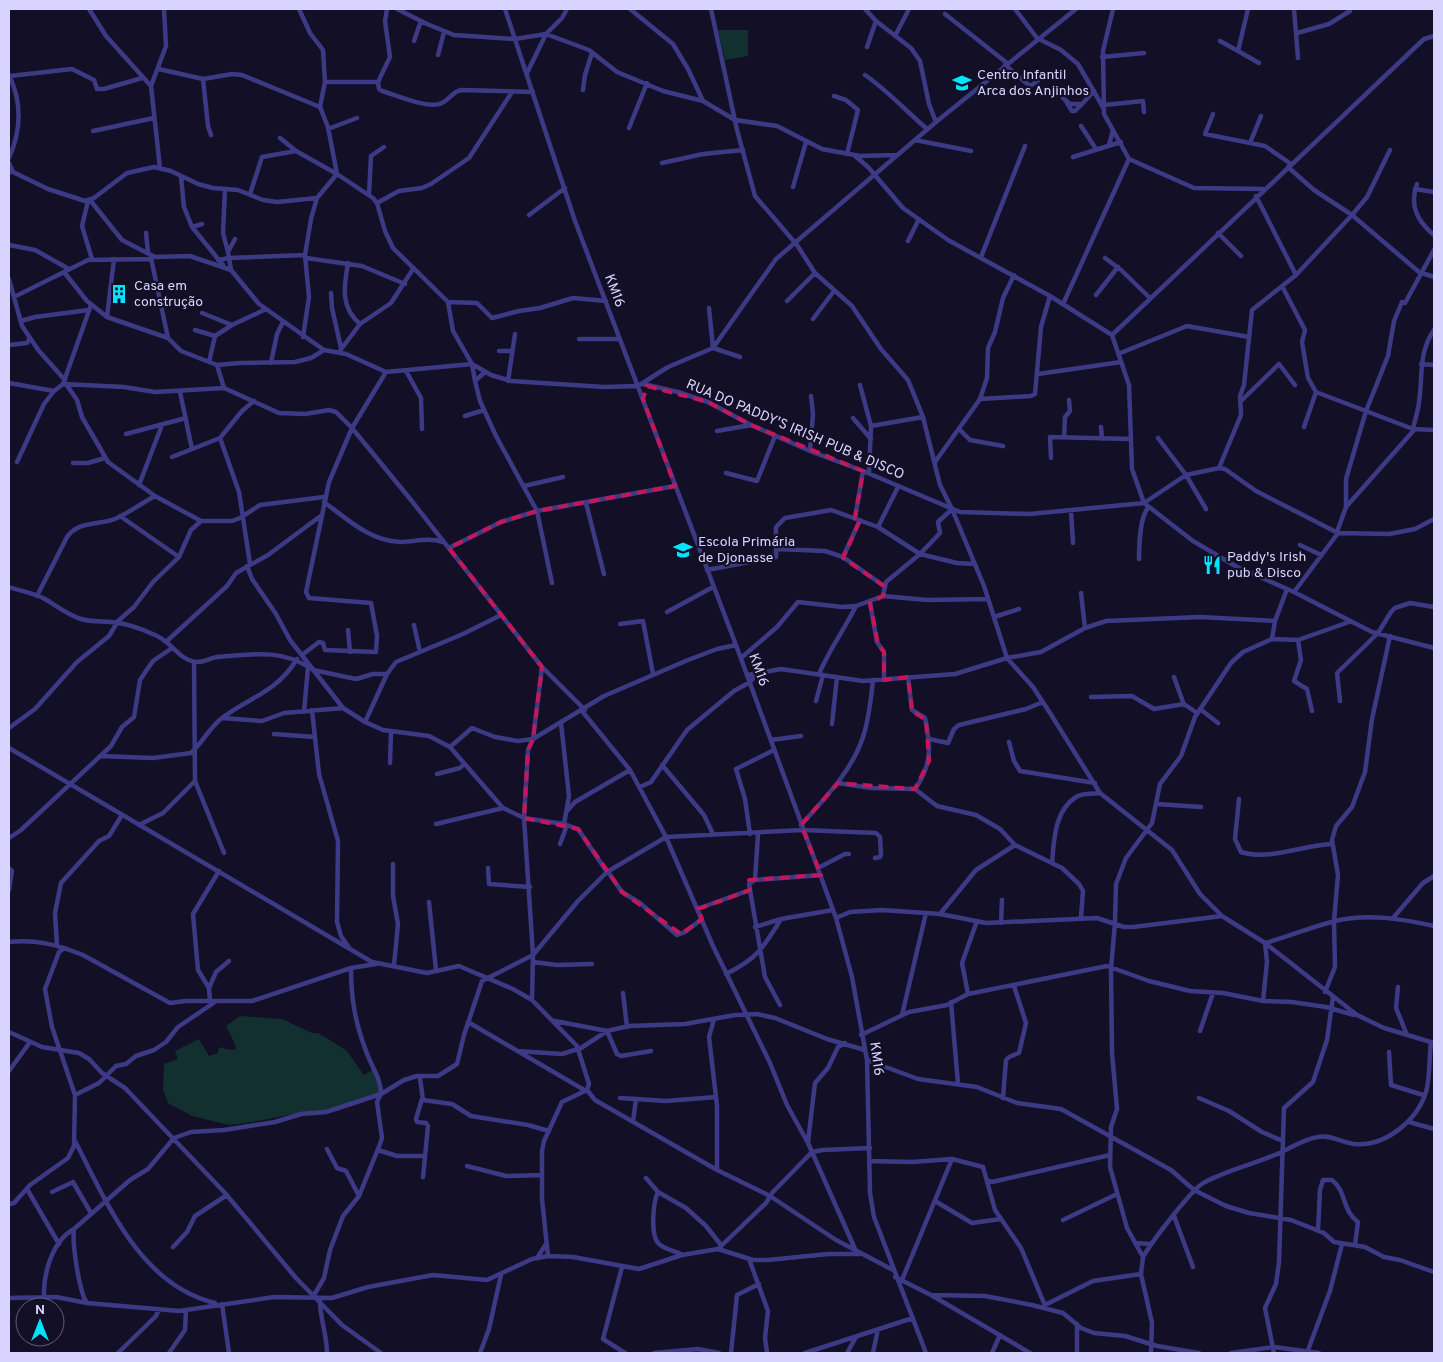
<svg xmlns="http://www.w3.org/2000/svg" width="1443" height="1362" viewBox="0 0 1443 1362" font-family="Overpass,sans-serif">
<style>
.green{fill:#12302f}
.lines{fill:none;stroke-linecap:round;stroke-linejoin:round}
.minor{stroke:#3d3a85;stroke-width:4.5}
.marked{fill:none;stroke:#c2185b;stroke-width:4;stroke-dasharray:10 6;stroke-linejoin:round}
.labels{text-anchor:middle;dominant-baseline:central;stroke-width:4.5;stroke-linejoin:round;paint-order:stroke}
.poi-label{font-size:14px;fill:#d9d4ff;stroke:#130f26;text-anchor:start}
.street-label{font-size:14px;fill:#d9d4ff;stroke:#130f26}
</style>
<rect width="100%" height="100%" fill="#130f26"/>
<path class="green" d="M718,30h30v26l-23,4z
M240,1016l42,3 30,14h6l28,17 18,25 8,-5 6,9 2,14 -18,8 -47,12 -22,1 -40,8 -24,3 -37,-9 -24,-13 -5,-14 1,-25 14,-5 -3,-8 24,-12 10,17 9,-3v-4l6,-2 1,2 10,1 1,-4 -10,-20z"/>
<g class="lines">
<path class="minor" d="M89,9l17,27 45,50
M299,9l11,24 13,17 2,32 -5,25 8,20 9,47
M397,9l30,15 27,11 61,4 31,-5 43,16 28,22 46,19 40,10 32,19 42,6 45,23 38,7 37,-1
M505,9l70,212 161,424 100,273 16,59 15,83 3,133 4,24 52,136
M630,9l43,35 15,25 15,32
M711,9l26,121 18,66 42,49 18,28 37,33 29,43 27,31 15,37 17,68 12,24 32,77 23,72 26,29 17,26 50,80 72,57 28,44 22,22
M865,9l11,12 35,27 9,13 9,43 7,18
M1015,9l22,29 24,12 17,14 26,45
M1113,9l-10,42 1,63 25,45 65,29 69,1
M1294,9l4,49
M945,14l62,49
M1297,33l32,-9 21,-13
M895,36l14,-27
M414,41l7,-20
M1220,41l18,10 10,-42
M867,47l9,-26
M1238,51l21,12
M438,55l6,-23
M1102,57l42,-4
M1005,65l25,21 19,-13 1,2
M159,69l44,10 29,-5 10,1 78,32
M527,73l19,-39 16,-16 5,-9
M865,75c23,16 41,36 62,54
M10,76l62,-7 22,11 3,9h7l38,-11
M203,79l5,47 3,9
M325,82h53l12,-25 -5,-36 2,-12
M378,82l1,7 3,2c14,4 48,19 60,12 8,-4 10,-11 19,-13l72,2
M583,90l2,-15 7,-22
M834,96l12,4 12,10 -11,44
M1063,98l7,6h12l12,-13
M1067,103l5,8h3l7,-7
M1104,105l39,-4 1,11
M1213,114l-8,20 60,12 26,18
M1081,126l15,23
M629,128l18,-45
M328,129l29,-11
M93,131l61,-13
M280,138l16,13
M915,140l56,11
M1250,143l11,-27
M1109,145l4,-15
M854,155l14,12 35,41 45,32 102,56 62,39 17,50 3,84 12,34 42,-28 33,-7 6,1 31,22 82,42 51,1 26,-5 19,-10
M1073,157l48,-15
M9,158c12,-27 13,-56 0,-83
M9,163l4,9
M662,163l41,-9 40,-4
M1288,167l26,23 38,25 67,57 15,5
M160,168l-9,-82 15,-40 -2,-37
M9,172h4l35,17 37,12 9,-3 33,-25 27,-6 17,4 27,13 15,4 25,2 25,10 14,2 40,-4
M181,177l3,30 8,20 31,38
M1417,184c-8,21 0,37 17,51
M793,187l13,-45
M225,189l-2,44 5,19
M1415,189l19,3
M250,194l12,-37 34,-6 41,23 36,24 4,5 8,28 8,17 55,54 5,29 19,33 19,11 20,6 93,6 34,-1 30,-19 45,-19 63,-89 160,-137 140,-113
M369,194l2,-38 13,-9
M1256,196l40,79
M90,200l32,40 33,17 35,-1 41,14 28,34 65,46 22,4 40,18 86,-8 3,17
M88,201l-6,25 10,33
M377,203l22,-12 23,-3 9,-4 38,-26 43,-66
M529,215l36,-27
M192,227l10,-3
M146,233l2,19
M1218,233l23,23
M908,241l11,-22
M9,245l26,5 34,19
M981,257l44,-111
M151,258l17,80
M306,258l56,8 43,18
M1105,258l16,12 29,28
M218,260l11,-2 76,-3
M348,263c-4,23 -8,44 12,61
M231,270l-3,-18 7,-13
M64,272l23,29 20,16 61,21 13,13 36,14 23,-2 55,-1 16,-4 13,-8
M9,279l13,47 17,25 26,29
M1282,286l23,44 -3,12 6,36 8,14 97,37 21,1
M331,293l1,15 9,40
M1096,295l22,-28
M14,297l74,-37 63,-1
M787,301l28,-28
M448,302l29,1 15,15 27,-7 21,-3 33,-10 33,3
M1063,304l66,-145
M709,308l4,40 27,9
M202,313l30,12
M107,317l7,-58
M813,319l21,-28
M21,321l14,-4 54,-7
M195,330l20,6
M1112,335l312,-296 10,-3
M303,337l6,-40 -4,-42 6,-36 6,-21 20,-24
M579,339h41
M9,345l18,-2 3,-5
M499,351h13
M339,352l21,-28 31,-21 22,-34
M1118,354l69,-28 62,11
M209,362l6,-26 17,-11 34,-16
M271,363l6,-29 6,-12
M1421,364l13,1
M217,365l7,23
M406,371l15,27 1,31
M485,372l-10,9 5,20 16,35 41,75 15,72
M1038,374l83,-12
M508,381l7,-47
M9,383l45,8
M63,384l61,3 31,5 69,-4 55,25 26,1 24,-4 7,2 16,16 59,72 131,167 43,43
M66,384l11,16 5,17 26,45 47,34 46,25h31l8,-3 20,-13 64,-8
M643,384l35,8 30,10 43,23 59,26 53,20 97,41 70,2 114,-11 49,38 44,26 57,25 78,40 62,16
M860,385l11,41 -2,47
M180,392l12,57
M980,399l51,-3 4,-2 6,-67 9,-31
M1241,401l38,-37 16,21
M465,416l19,-6
M853,418l18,21
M871,426l52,-9
M1101,427l1,12
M1304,427l12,-35
M959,429l11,11 33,6
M1413,429c2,-9 5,-18 6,-27 4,-26 -1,-49 15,-72
M717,431l34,-6
M126,434l60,-16
M220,438l19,54 11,72
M1064,438l1,-21 5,-6 -1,-11
M1158,438l28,37 20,34
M810,451l3,-37 -2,-18
M172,457l48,-19 22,-27 12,-10
M1051,458l-1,-21 81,2
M17,462l27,-58 10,-13 9,-7 28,-79
M935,462l45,-63 7,-21 1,-30 7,-16 8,-34 11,-23
M73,463h15l17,-5
M1219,468l22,-53 -1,-19 4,-11 8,-75 44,-35 56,-60 15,-18 23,-47
M726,473l31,8 18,-45
M139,485l23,-60
M524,486l39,-9
M324,502c23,17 46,39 76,40 15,0 27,-5 43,0
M586,503l18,71
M1346,507l69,-78
M1071,511l2,32
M120,516l59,41
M855,518l8,-47
M878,527l42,27 37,9 18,1
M1337,532l9,-25v-28l20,-68 22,-55 6,-35 8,-19 3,1 29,-53
M1300,545l21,10
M449,548l52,-26 36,-11 138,-25
M777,549l48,2 18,6 17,-37
M843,557l41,29
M1139,559c0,-12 1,-42 9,-51
M247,566l5,13 24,35 14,26 53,68 22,14 18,8 46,6 21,11 53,61 21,10 40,6 14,5 29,43
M707,570l69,-13v-30l9,-9 46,-8 47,17 20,-40
M9,587c11,4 25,6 36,12 12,7 22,16 36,20 10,3 20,2 30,3 15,1 31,7 44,13 16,6 23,24 40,27 9,1 14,-4 22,-5 35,-2 59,-9 92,10
M1294,592l44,-59
M1081,593l4,35
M37,596l30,-59c12,-17 33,-11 50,-19 13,-6 25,-15 38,-22
M883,596l3,-14 34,-28 20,-21 -2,-11 14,-13
M870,603l7,39 7,10v28
M667,612l46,-25
M994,617l25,-8
M620,624l23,-3 10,53
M414,625l6,27
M348,630l2,22
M1272,639l3,-18 12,-32
M1298,640l3,20 -7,21 13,8 5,22
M167,641l60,-55 9,-13 32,-18 54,-40
M302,655l17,-13 4,1 2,7 51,2 1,-16 -6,-33 -62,-5 -3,-6 23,-110 23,-54 34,-56
M741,658l36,-31 21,-25 44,5 14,-1 27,-10 44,4 61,-1
M194,662l1,119 29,72
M313,670l43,9 17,-5h14l9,-12 67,-28 38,-19
M819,674c10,-24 25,-44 37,-68
M748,675l33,-6 82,12 92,-7 52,-16 34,-6 44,-24 21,-7 94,-4 75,4
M908,677l4,33 13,8c6,29 7,47 -10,71
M1174,677l10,28
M1091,697l41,-1 22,13 30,-5 13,9
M816,701l7,-26
M1340,701l-3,-28 41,-40 13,-21 4,-4 15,-5 24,4
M1200,709l18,14
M312,710l7,64 19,67 -1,81 4,14 9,13
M582,711l48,59
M304,712l4,-45
M222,718l40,3 22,-8 59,-5
M365,722l22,-48
M561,723l8,73 -5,28
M832,724l5,-47
M9,728l26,-19 42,-47 32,-26 9,-15 16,-14 19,-25 26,-25 12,-27 10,-9
M274,734l41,3
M929,739l19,4 6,-14 5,-4 67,-16 17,-7
M771,740l30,-4
M1009,742l5,19 6,10 75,12
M450,747l22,-19 23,9 23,4 15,-2 71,-43 84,-36 29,-11 19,-4
M9,748l363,214 55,11 32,-7 54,23 19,11 45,46 12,38 -2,6 -25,12 -18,39 -2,10v48l6,57
M100,756l53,2 38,-5c12,-11 18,-25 31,-35 29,-22 54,-25 75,-59
M390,763l1,-31
M662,765l42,50 9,19
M437,774l23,-6 4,-4
M838,783l33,5 44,1 22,17 39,9 24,14 15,16 47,23 17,16 4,7 -2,26
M640,787l11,-5 36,-52 47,-39 16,-9 7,-8
M1239,799l-4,40 6,13c28,9 62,-7 91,-8
M1157,804l44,3
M567,811l8,-9 55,-32 36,67 47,109 57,117 17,42 21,38 47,106
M436,824l67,-16
M139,825l24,-12 32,-32
M801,825c23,-26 51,-54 62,-88 6,-18 8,-38 10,-57
M750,834l-5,-35 -9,-30 38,-19
M9,838l12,-8 90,-84 11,-19 12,-10 6,-37 6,-9 7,-10 19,-13
M560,844l7,-19
M1052,863c2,-22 2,-52 24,-66 6,-4 17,-3 24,-4
M393,864v32l5,28 -4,41
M9,868l3,3 -3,19
M488,868l1,16 41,3
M818,868l27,-14h4
M608,872l14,20 18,11 37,32 8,-3 17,-13
M755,880l3,-46
M429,902l7,68
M697,909l53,-19
M940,914l36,-44 39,-25
M836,918l14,-6 32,-2 58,4 46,9 111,-5 27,9h9l89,-11 43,27 92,72 27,13 50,15
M1393,918l30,-35 11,-7
M1001,923l1,-23
M755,927l26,-8 52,-9
M9,942c27,-3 49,3 74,13l87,48 16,-2h66l99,-33 25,-4
M1265,943c23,-6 46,-16 70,-22 32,-8 68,-2 99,5
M57,946l-2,-33 6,-30 38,-42 10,-5 13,-21
M533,955l-9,-137 4,-68 5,-11 9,-72
M533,962l24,3 35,-1
M726,974c32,-16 37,-26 55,-55
M1398,987l-2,21 11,27
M209,988l7,-16 13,-11
M1325,992l10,-25 -1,-46 4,-46 -6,-35 4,-14 16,-19 13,-35 7,-53 18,-83
M623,993l4,34
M968,994l-6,-31 15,-42
M532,1000l1,-45 45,-54 29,-29 59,-35 137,-7 73,3 4,4 1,18 -1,2 -5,1
M210,1001l-1,-13 -11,-18 -5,-56 26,-43
M1263,1001l4,-39 -2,-19
M951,1002l7,82
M780,1005l-15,-28 -16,-93 6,-4 66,-5
M902,1015l24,-102
M714,1019l-5,18 8,69v64
M555,1021l52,10 22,-5 56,-2 50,-9 22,-1 18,4 52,21 38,11
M468,1022l118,69
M1200,1031l13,-38
M9,1032l33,15 37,6 10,6 13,14 23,15 100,105 71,85 46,47 39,28
M861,1035l48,-23 38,-7 21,-11 139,-28 42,15 41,10 33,2 40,8 29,1 34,5 28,8
M578,1050l29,-19 10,23 4,2 30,-5
M517,1051l45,3 16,-5
M1389,1052l2,33 32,10
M867,1060l51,19 59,8 40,16 44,6 110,61 23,20 32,16 23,7 42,7 33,13 10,9 31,5 19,10 16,3 34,12
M9,1071l21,-29
M420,1078l3,22 29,4 19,12 57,9 21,6
M587,1090l8,10 122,70 53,26 66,44 57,30
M75,1095l24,-12 17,-17 10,-2 10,-8 18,-6 12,-8 12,-15 37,-25
M620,1098l16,1
M1003,1098l3,-38 3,-3 10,-4 7,-30 -12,-37
M1199,1098l30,13 33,21 21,9
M422,1099l-6,20 1,3 9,1 2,3 -5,51
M633,1122l3,-23 30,2 50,-4
M1409,1122l25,7
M75,1141c32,62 65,144 140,162
M808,1142l7,-59 13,-15 10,-21 7,-4
M327,1149l10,19 9,3 13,25
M378,1150l19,6h28
M869,1161l43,1 40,-3 31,8 12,43 26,38 25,60
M467,1166l39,10 36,-1
M646,1178l12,14 28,16 20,18 15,19
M987,1180l5,2 118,-27
M27,1189l32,55
M52,1192l21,-10 18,31
M658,1192c-5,10 -8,44 1,52 5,5 15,7 22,10
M935,1201l37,22 29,-4
M9,1204l5,-1 16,-18 38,-27 6,-12 1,-51 -23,-68 -7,-38 14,-37 6,-4
M1174,1216l19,51
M1063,1220l54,-26
M74,1229c-2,14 5,63 13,74
M1318,1231l2,-41 3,-10h9c15,12 10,31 26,42l-3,23
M1135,1243l15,1
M173,1247l14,-15 8,-16 32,-21
M718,1249l48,-46 6,-10 40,-41 11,-2 47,-2
M1143,1257c8,-14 49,-69 62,-75 21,-11 45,-17 67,-26 15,-5 30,-17 46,-19 12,-3 24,6 36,7 33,3 66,-26 73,-56 3,-15 2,-31 4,-46
M537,1258l9,-14
M749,1259l19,52 -3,27 2,15
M622,1267l-19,72 22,14
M895,1277l36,18 99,58
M902,1280l50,-121
M314,1295l10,-17 6,-28 13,-34 16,-20 21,-52 2,-6 -5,-36 4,-8 23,-14 13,-4h21l19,-12 7,-29 18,-54 51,-26
M931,1295l54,1 47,9 31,8 18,15 13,5 31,3 32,10 42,7
M9,1298l47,-1 31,6 92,8 95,-14 58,1 36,-11 65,-12 54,5 45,-21 16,-3 25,1 66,12 43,-14 36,-6 35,11h15l60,-6h32
M44,1298c-1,-24 8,-57 30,-69l56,-49 18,-11 26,-31 17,-6 33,-2 51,-8 26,-8 25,-2 55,-18c0,-16 -10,-28 -15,-43 -11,-29 -15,-53 -15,-83
M320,1301c0,18 7,34 7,52
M222,1304l7,49
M1045,1305l48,-24 48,-7
M1308,1350l22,-59 12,-47
M118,1353l38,-37 3,-7
M169,1353l16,-23 1,-20
M480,1353l9,-24 12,-54
M654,1353l44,-4 21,4
M731,1353l6,-58 22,-11
M805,1353l108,-35
M847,1353l9,-16
M873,1353l5,-24
M992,1353l8,-18
M1077,1353v-29
M1151,1353l1,-30 -11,-49 2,-17 -16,-29 -17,-61 1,-40 6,-18 -5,-56 -1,-85 4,-45 1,-39 10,-26 26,-35 8,-39 21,-28 14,-39 36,-54 12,-11 29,-13 26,1 51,-18
M1231,1353l43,-6 45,6
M1274,1353l-9,-45 11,-24 3,-22 5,-154 29,-26 14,-42 6,-43"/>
</g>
<path class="marked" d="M647,386l61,16 43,23 112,46 -8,47 5,2 -17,38 41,28 -1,10 -13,7 8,41 6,8v28l24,-3 4,34 14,9 3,41 -14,28 -77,-6 -37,42 20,50 -72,5 1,10 -52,19 4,10 -21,15 -59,-42 -44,-63 -54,-11 4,-68 5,-11 9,-72 -93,-119 52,-26 36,-11 138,-25 -32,-87z"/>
<defs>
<g id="school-bare" transform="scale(1.5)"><path d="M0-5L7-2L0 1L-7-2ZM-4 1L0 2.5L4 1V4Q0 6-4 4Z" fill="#00e5ff" stroke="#130f26" stroke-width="2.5" paint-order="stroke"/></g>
<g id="building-bare" transform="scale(1.5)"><path d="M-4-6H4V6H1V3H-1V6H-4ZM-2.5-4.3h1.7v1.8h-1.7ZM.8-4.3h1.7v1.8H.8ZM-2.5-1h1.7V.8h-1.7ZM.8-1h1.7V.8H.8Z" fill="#00e5ff" stroke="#130f26" stroke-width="2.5" paint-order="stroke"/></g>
<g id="restaurant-bare" transform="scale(1.5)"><path d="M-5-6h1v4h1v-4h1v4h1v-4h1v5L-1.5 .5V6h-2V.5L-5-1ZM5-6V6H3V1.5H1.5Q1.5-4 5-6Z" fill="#00e5ff" stroke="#130f26" stroke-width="2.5" paint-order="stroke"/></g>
</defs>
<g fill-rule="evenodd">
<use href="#school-bare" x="962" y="83"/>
<use href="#building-bare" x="119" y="294"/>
<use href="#school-bare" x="683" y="550"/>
<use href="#restaurant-bare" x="1212" y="565"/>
</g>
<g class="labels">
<g class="poi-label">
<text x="977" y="75">Centro Infantil<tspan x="977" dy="16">Arca dos Anjinhos</tspan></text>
<text x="134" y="286">Casa em<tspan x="134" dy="16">construção</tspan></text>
<text x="698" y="542">Escola Primária<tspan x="698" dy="16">de Djonasse</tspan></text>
<text x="1227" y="557">Paddy's Irish<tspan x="1227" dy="16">pub &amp; Disco</tspan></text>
</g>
<g class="street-label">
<text transform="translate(614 291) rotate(69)">KM16</text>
<text transform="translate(795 430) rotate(23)">RUA DO PADDY'S IRISH PUB &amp; DISCO</text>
<text transform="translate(758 670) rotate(70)">KM16</text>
<text transform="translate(876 1059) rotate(82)">KM16</text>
</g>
</g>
<rect width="1443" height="1362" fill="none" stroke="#d9d4ff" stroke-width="20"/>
<g transform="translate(40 1322)"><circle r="24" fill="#130f26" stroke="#625e7d"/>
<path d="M0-4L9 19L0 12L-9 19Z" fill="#00e5ff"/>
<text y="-8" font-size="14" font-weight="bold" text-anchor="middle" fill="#d9d4ff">N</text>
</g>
</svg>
